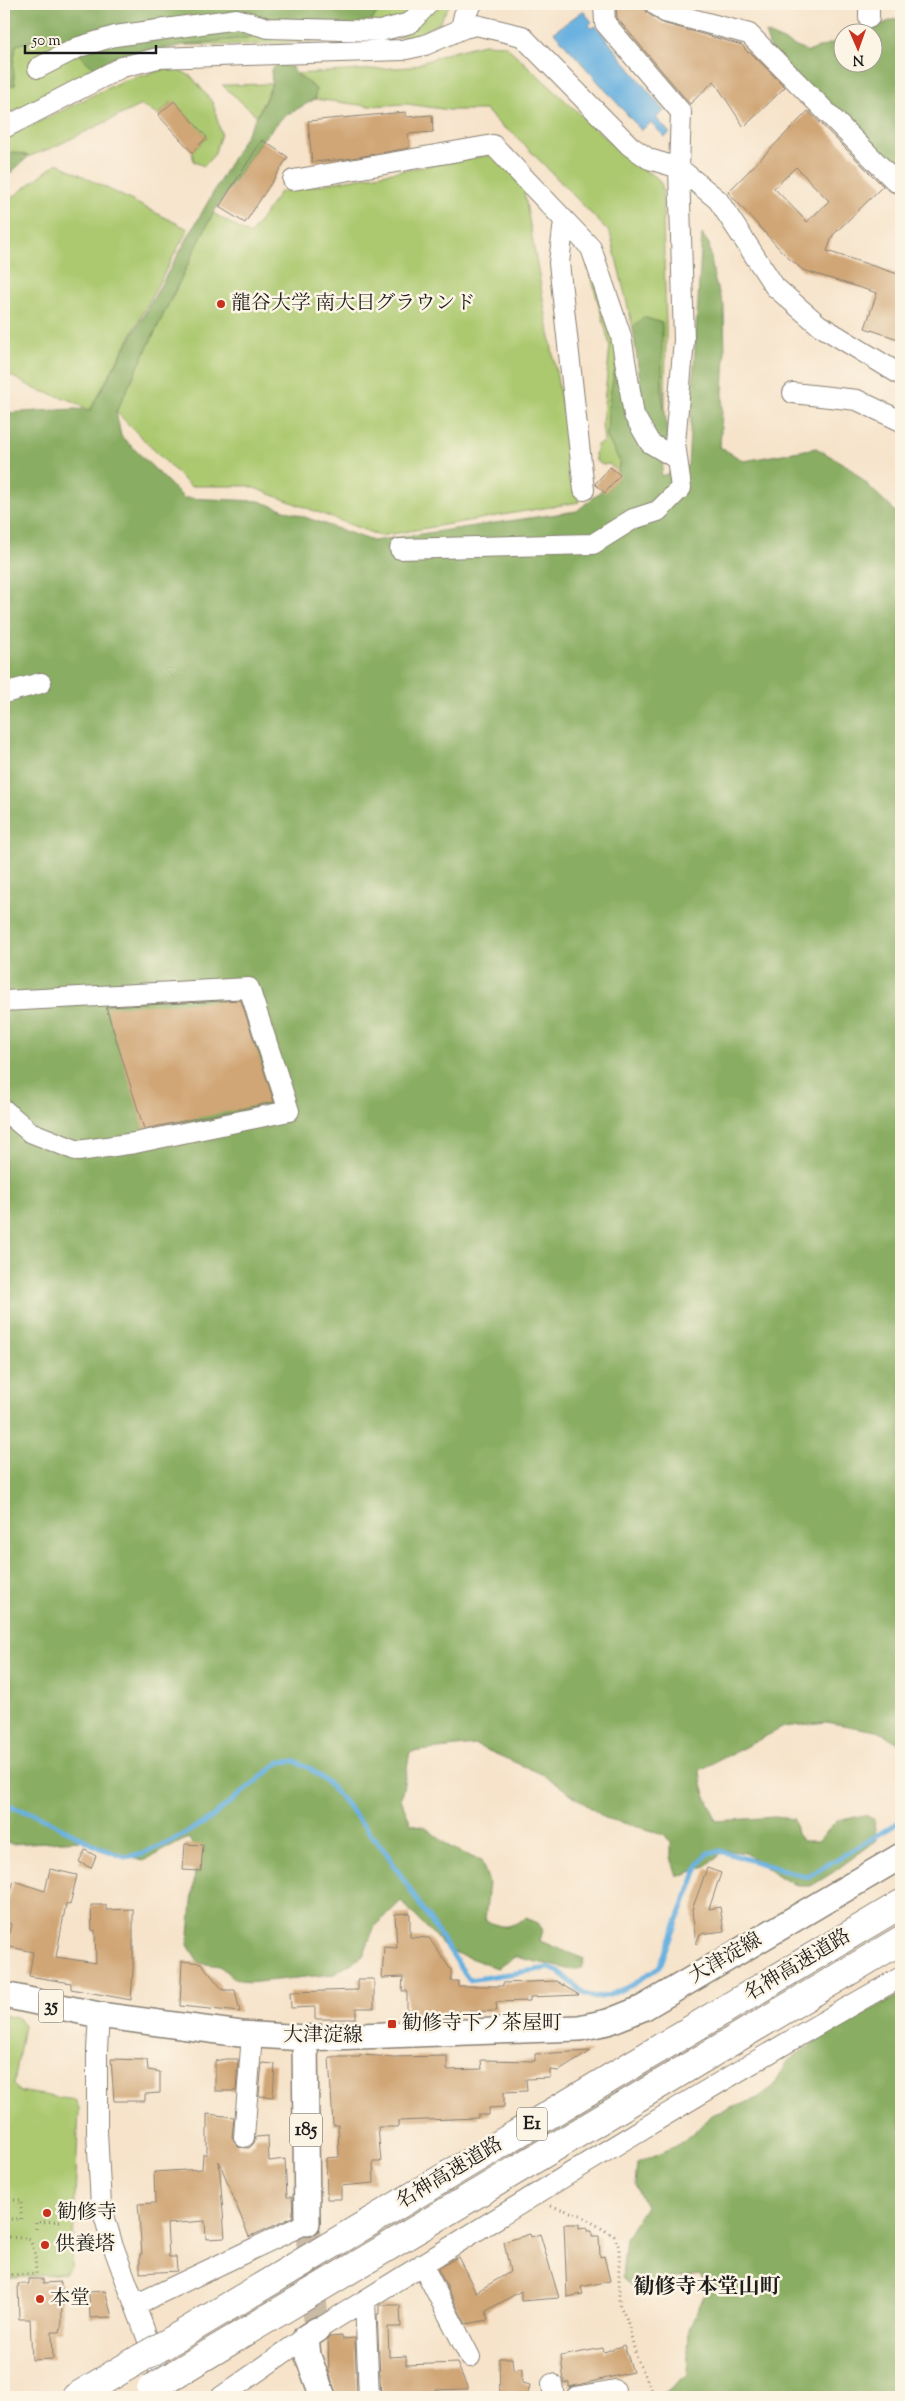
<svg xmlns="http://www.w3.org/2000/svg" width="905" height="2401" viewBox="0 0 905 2401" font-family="'Sorts Mill Goudy','Noto Serif JP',serif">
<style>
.green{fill:#acc970;stroke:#647246}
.forest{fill:#89ad62;stroke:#52643f}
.water{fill:#69b1e0;stroke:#42667e}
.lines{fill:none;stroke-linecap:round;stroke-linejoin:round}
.stream{stroke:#69b1e0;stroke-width:5}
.building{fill:#d0a676;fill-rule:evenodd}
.major-tunnel{stroke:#cabba7;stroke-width:25;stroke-dasharray:25 12;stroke-linecap:butt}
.minor-casing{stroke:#898073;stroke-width:22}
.major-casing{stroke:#898073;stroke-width:28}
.highway-casing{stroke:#898073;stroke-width:30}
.path{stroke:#898073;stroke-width:3;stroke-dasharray:1 4;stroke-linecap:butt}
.minor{stroke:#fff;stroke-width:20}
.major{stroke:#fff;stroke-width:25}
.highway{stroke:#fff;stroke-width:28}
.highway-bridge-casing{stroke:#898073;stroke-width:30;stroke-linecap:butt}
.highway-bridge{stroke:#fff;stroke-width:28}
.poi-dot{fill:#c8321e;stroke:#fcf5e5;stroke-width:2}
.labels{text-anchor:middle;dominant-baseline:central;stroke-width:5;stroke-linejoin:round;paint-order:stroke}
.shield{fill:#fcf5e5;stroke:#5f5d58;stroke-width:1}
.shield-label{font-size:19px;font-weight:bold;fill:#1c1c1c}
.poi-label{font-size:20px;fill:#1c1c1c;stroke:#fcf5e5;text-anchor:start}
.street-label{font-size:20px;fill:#1c1c1c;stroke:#fcf5e5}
.neighbourhood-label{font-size:21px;font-weight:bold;fill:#1c1c1c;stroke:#fcf5e5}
</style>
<rect width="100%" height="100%" fill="#fcf5e5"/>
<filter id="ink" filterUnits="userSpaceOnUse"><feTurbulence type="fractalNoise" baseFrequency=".02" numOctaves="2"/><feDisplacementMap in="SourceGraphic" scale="10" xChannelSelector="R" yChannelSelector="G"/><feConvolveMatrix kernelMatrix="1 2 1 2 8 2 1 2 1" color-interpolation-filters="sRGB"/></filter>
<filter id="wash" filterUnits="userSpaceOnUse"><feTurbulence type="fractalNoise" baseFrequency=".0096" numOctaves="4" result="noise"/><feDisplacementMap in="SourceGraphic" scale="20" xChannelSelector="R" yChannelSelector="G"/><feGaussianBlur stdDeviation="1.12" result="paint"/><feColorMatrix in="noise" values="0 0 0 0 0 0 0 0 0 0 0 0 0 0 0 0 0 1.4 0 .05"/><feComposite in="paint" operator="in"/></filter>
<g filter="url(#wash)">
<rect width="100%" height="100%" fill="#f6e3ca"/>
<path class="green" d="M382,4h68l-11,19 -24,13 -170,9h-61l63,-7 41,-16 77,10z
M35,39c34,3 39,10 64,31l-95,46v-29l11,-2 -2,-18 3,-22z
M484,44l21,1 130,120 21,12 6,8 4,141 -1,86 -4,-48 1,-40 -19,-7 -10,11 -23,-95 -97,-100 -12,-7 -15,-16h-37l-42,-6 -39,2 -53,-7 1,-10 -20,-15 114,-7 38,-14z
M174,67l18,10 21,26 8,31 -7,21 -10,11 -10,-4 -2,-10 15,-15 -34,-36 -15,14 -17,-10 -87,42 -24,9 -17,-4 -9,3v-16l118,-58z
M272,84l-15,32 -35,-31z
M500,153l22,27 57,322 -199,34 -131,-50h-59l-74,-74 97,-199 37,22 30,-43z
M57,163l131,66 -98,182 -17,-10 -38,-12 -31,-17v-168z
M583,246l36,97 -12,94 13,25 -2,9 -9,-7 -6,1 -7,-4 -1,-7 2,-9 7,-3 -2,-19 8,-77z
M4,2015l15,4 5,6 -10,59 4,7 57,9 4,9 -7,157 -7,7 -61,6z"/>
<path class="forest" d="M4,4h378l-17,28 -77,-10 -41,16 -63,7 -53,11 -32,14c-12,-5 -17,-15 -27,-22 -16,-13 -38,-8 -56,-3l-3,22 2,18 -11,2z
M901,17v172l-126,-127 -10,-29 43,19 34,-13v23h30v-30h-12z
M279,65l13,2 4,7 20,15 -1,10 -32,18 -21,23 -49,73 -97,199 5,24 63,62 75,3 114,40 204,-30 38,-32 5,-17 -13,-25 1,-30 8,-45 29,58 -12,-92 10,-11 19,6v72l6,38 -7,43 27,-10 14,-232 7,10 5,34 10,28 1,50 -5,91 24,14 72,-13 33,19 52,50v1228l-20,-13 -55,-10 -42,5 -84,43c1,20 10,33 16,51l59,-4 19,2 3,15 6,7h15l19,-20 28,-6 8,4 4,21 -45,33 -21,13h-13l-17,-8 -35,-25 -21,-3 -19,16 -29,11 -6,-20v-14l-7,-9 -59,-16 -61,-43 -69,-30 -65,7 -9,47 10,25 14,3 25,20 31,14 8,21 -4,38c19,9 23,8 41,-2l12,5 5,7 -3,11 44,18 -2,9 -10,2 -57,-13 -18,11 -49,-18 -47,-49 -27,27 -11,28 -29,18 -86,9 -16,-6 -12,-11 -21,-3 -11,-18 9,-95 -9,-12 -45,23 -61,-21 -71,4 -7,-4v-1427l70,-4 16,1 174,-307 8,-19 -1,-15z
M13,152l16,4 -25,23v-24z
M901,1994v403h-245l5,-1 26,-22 2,-45 19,-42 -8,-12 -30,4 -33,12 -15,-14 4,-39 20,-32 -11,-21 2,-22 39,-17 20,-15 15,-16 45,-16 18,-13 14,-25 38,-27z"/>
<path class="water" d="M583,11l9,11 -3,3 2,3 5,-2 68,85 -8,7 14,15 -5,4 -14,-14 -10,7 -87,-98z"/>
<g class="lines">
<path class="stream" d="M4,1805l33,10 63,33 25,9 16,-3 29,-12 37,-21 73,-59 15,-1 16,8 18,15 56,67 84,129 79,-12 11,4 26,22 10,4 15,-3 24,-11 26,-18 40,-104 8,-9 12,-2 87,26 94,-56"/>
</g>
<g id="blocks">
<path class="building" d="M616,4h27l4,9 15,10 80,22 6,8 2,-1 35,35 -41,40 -30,-46 -24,23 -73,-86z
M174,101l33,36 -15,15 -34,-37z
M808,111l75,75 -50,49 -6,16 74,24v65l-36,-12 12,-35 -74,-23 -18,-15 -57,-63zM796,167l33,34 -22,21 -33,-34z
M406,112v5l26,-2 1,17 -25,2 1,14 -63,11 -34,3 -4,-41z
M262,140l26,17 -43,66 -26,-16z
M610,467l10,8 -15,18 -10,-9z
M241,1000l33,102 -130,27 -38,-122z
M185,1844l18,1 -2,26 -18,-1z
M85,1850l11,6 -5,12 -12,-6z
M707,1868l14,5 -12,36 11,-2 4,24 -24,3 -4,10 -4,-34z
M50,1869l27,6 -7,30 -4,-1 -10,53 40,6 -1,-33 -3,1 -1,-26h15v5l27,-1v60l-2,31 -60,-11v-6l-42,-7 4,-24 -27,-6 5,-22 -7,-3v-8l10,-32 31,10z
M410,1913v24l19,1 22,32v11h7v5h45v-3l53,-2 23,14 -49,2v4l-34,1 1,9 -39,1v6l-51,-2v-25h-5l1,-14 -21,1 2,-31 13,1 -2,-34z
M182,1961l19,2 22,27h12l5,22 -60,-6z
M358,1979h16v29h-18v11h-41v-12l-24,1 -1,-16 68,-2z
M591,2051l-32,20 -9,-1v8l-24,1 1,12 -23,1v15l-15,1v7h-11v3l-80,3v6h-20l3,35h-8l1,21 -33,3v13h-14l-1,-41 13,-1 -1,-32h-5l-4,-68h31v-2l33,2 54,-1v14l35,-1 -1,-9 54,1v-7z
M111,2059l36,1 1,10 12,2v21l-15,1v7h-31z
M225,2059h13l-2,32h-21v-30z
M262,2063l13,1 -2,33 -14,-1z
M207,2114l27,3 -2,20 6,10 11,1 5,-5 2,-6 12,-1 1,25 16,-2 2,38h5l1,20 -44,20 -30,-76 6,77 -19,1 -1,-18 -38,3 2,33h7l1,14 -37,2v-19h2l-4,-50 17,-1 -1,-31 48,-3 1,-15h4z
M564,2224h15v4l8,-1v4h5v5h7l1,21 4,-1 6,25 -29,6 2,7 -16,3z
M530,2234l1,3 9,-3 19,64 -38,3v-10l-35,20 2,9 -22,4 -28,-55 20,-12 18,35 34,-20 -6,-30z
M29,2279h14v4l18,-1 1,40 -2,10h-8l1,27 -21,1 -2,-41h-11l-1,-35h11z
M105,2291l7,26 -22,1 -1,-26z
M379,2305h21l1,22h-13l1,30 17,-1v9l51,-2 11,26 -32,1 1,7h-56l-4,-83h2z
M342,2336v3l13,-1 2,59h-20l-8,-25 -1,-33 2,-2z
M624,2345l9,27 -64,15v-5l-5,1 -3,-27 42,-8 1,4z
M499,2358h13l1,12 9,-1v14l8,2 -3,12h-27z"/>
</g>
</g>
<g filter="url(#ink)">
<use href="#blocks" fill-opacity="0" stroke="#898073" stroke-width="1"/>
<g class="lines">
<path class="major-tunnel" d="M307,2223l10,107"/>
<g class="minor-casing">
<path id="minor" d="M604,4l1,19 76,89 -2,56 39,32 57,87 44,38 82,50
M655,4l10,8 84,22 147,148
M869,18v-14
M464,28l-2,-4 2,-9 8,-11
M38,68l41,-21 36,-11 122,-17 31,9 112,3 30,-8 18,-19
M4,128l118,-61 36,-9 244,-8 23,-5 39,-17 12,-3 46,11 108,110 19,13 30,9 5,172 -9,103 6,45 -23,23 -25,8 -40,25 -193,5
M293,180l200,-35 98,103 30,88 13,79 16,28 27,16
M564,221l-5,42 25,227
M793,393l64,7 44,21
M4,693l37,-10
M4,1001l245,-13 40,123 -154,32 -57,8 -48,-19 -26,-22
M99,2015l-2,35v82l4,73 11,38 57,154
M244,2137l8,-102
M422,2264l48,93
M365,2300l4,97
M135,2305l172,-82
M317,2330c193,-120 386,-241 584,-353
M552,2384l2,13
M221,2397l85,-60
M576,2397l39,-7"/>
</g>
<g class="major-casing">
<path id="major" d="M4,1995l95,20 142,19 64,4 274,-10 29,-6 35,-14 258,-152
M305,2038l2,185
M317,2330l-11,7 2,19 15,41"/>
</g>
<g class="highway-casing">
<path id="highway" d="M164,2345l737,-441
M175,2374l726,-434
M76,2397l65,-39"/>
</g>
<path class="path" d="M4,2200h17v19h-17
M551,2206l29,9 34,21 5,11v57l8,16 9,36 19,41
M36,2229v-7l27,-1
M4,2237l22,1 4,2 5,13 1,21 -32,1"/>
<use href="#minor" class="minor"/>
<use href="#major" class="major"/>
<use href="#highway" class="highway"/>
<g class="highway-bridge-casing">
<path id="highway-bridge" d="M141,2358l23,-13
M151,2389l24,-15"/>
</g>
<use href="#highway-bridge" class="highway-bridge"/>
</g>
</g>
<g class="poi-dot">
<circle cx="221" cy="304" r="5"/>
<rect x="387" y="2019" width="10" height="10" rx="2.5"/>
<circle cx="47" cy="2213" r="5"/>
<circle cx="45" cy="2245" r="5"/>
<circle cx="40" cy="2299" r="5"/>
</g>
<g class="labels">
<g class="shield">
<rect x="38.5" y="1989.5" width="25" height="33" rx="4"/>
<rect x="517" y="2107.5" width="30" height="33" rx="4"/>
<rect x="290" y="2113.5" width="32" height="33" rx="4"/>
</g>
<g class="shield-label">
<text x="51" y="2006">35</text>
<text x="532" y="2124">E1</text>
<text x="306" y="2130">185</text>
</g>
<g class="poi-label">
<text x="231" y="304">龍谷大学 南大日グラウンド</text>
<text x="402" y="2024">勧修寺下ノ茶屋町</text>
<text x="57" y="2213">勧修寺</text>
<text x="55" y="2245">供養塔</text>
<text x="50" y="2299">本堂</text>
</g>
<g class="street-label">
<text transform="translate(726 1959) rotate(-30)">大津淀線</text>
<text transform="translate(798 1966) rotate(-31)">名神高速道路</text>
<text x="323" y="2036">大津淀線</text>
<text transform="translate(450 2174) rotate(-31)">名神高速道路</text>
</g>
<g class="neighbourhood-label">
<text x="707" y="2288">勧修寺本堂山町</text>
</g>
</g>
<rect width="905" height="2401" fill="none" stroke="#fcf5e5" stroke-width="20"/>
<g transform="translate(858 48) rotate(178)"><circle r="24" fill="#fcf5e5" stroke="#a29e95"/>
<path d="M0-4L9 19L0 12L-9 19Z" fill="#c8321e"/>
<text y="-8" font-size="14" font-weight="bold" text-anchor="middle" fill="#1c1c1c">N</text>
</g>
<path d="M25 45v8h131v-8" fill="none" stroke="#1c1c1c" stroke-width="2.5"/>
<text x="32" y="45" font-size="15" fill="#1c1c1c" stroke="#fcf5e5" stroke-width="4" paint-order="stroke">50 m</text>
</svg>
